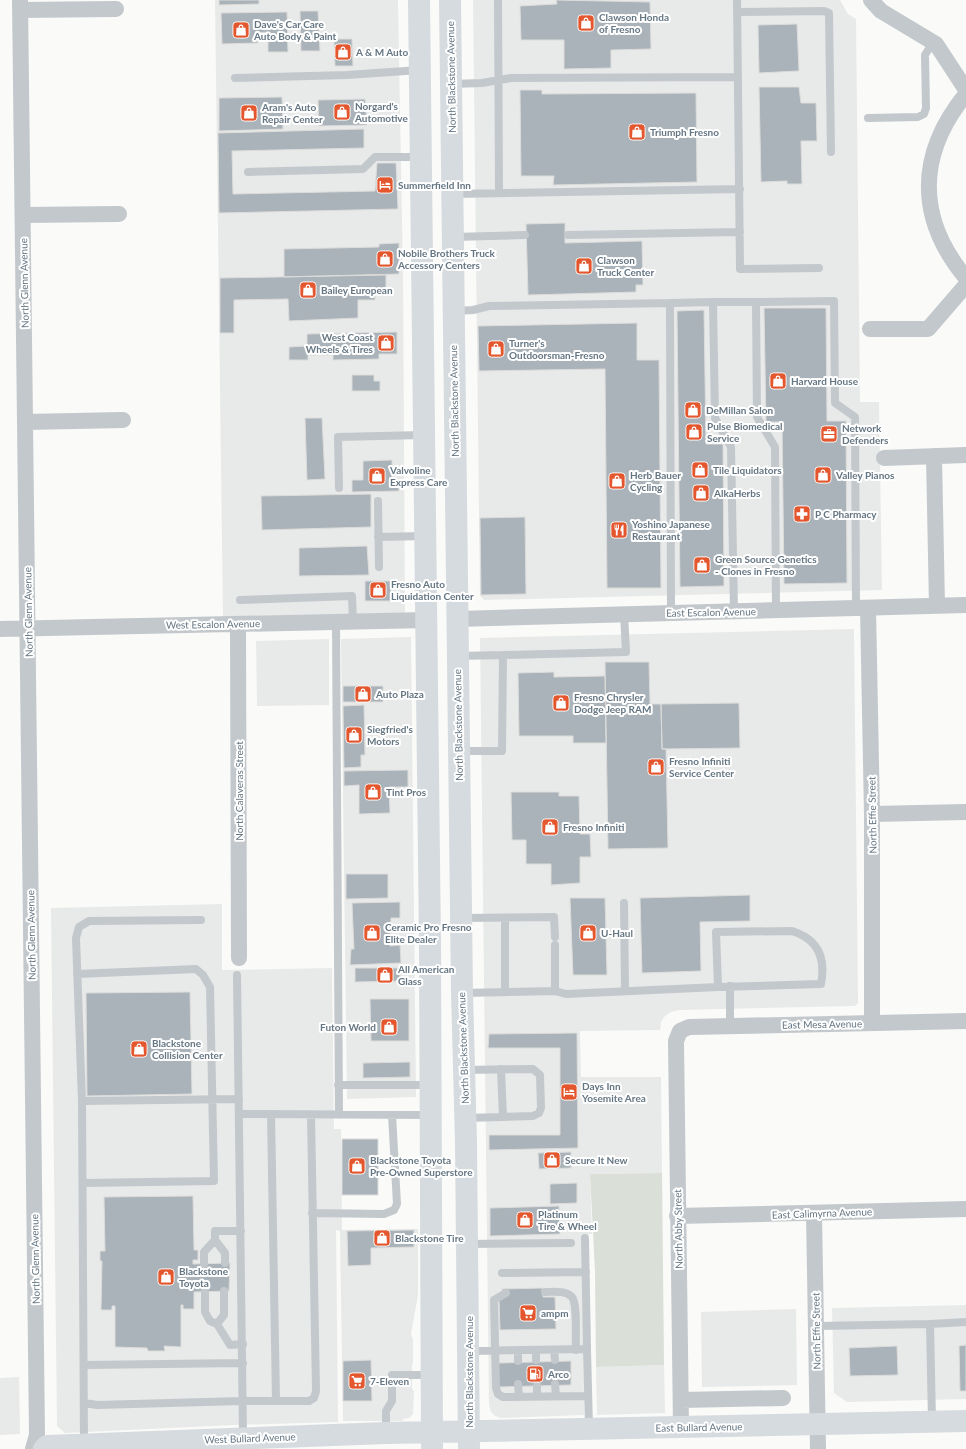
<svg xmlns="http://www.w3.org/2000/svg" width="966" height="1449" viewBox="0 0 966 1449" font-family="Lato,sans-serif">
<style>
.built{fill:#e8e9e9}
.green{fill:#dadfd7}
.building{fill:#aab3b9;stroke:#dcdcda}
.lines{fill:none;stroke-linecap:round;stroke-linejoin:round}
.service{stroke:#c3c8cc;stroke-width:8}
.minor{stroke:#c3c8cc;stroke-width:16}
.primary{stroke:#d6dbdf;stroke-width:22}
.labels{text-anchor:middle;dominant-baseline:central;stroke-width:4;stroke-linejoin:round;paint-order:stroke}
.poi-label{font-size:10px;font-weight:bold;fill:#657683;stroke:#fff;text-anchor:start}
.street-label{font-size:10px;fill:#657683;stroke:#fff}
</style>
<rect width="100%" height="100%" fill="#fafaf8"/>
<path class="built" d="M215,0h183l5,274 2,340 -182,4z
M473,0h367l8,14 8,5 4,383h19l3,188 -398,10 -4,-4z
M854,629l4,374 -3,3 -176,4 -8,2 -6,4 -4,6 -1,8 -80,1 1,46h80l1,96 -72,1 2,60 -9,1 1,180 -83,3 -6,-2 -4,-4 -2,-7 -9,-767z
M411,637l5,460 -69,2 -6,-460z
M329,639v66l-72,1 -1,-65z
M222,904v66l110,-2 2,161h7l1,101 76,-1v66l-7,39 2,6v23l-1,2v24l2,2 -1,23 -4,4 -6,1v2h-60l-3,-190 -4,-1 2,192 -105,3 -168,8 -8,-7 -6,-518z
M966,1305v94l-119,3 -13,-9 -2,-85z
M796,1309l1,76 -95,2 -1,-75z
M664,1365l1,48 -68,2 -1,-48z
M19,1377l1,57 -20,1v-57z"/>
<path class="green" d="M662,1173l2,192 -68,2 -1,-96 -5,-97z"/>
<path class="building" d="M219,0h40v4l-40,1z
M556,0l94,2 1,47 -40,1v18l-47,1v-29h-43l-1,-34 37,-2z
M300,11h18l2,40h-19z
M287,12l1,40h-20v-20l-11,1 1,10 -36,1 -1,-31z
M797,24l2,47 -40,2 -1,-48z
M334,39h18l1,27h-18z
M759,87h40l2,16h15l1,38h-16l1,43h-15v-3l-26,1z
M520,90h22v4l154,-1 1,89 -144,3 1,-9h-33z
M282,97l1,32 -64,2v-33z
M365,99l2,26 -48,1 -1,-26z
M364,129v19l-132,3 1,43 142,-3 2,-28h19l2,46 -179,4 -1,-80z
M565,223v20l77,-2 1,44h-7v7l-108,3 -2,-71z
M399,243v31l-115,3v-28l95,-2v-3z
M386,275v15l-11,1v9h-17v18l-69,3 -1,-22 -54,1v33h-14v-55z
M764,308h62l1,113h19l1,162 -63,1 -2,-162h-16z
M704,310l2,134h17l1,142 -44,1 -3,-276z
M637,323v37h22l2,228h-54l-2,-219 -126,2 -1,-45z
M397,332v22h-18v5l-46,1v-5h-25v5h-19v-13l18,-1v-12z
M352,375h22v6h6v10h-28z
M305,418h17l3,61 -18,1z
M392,460v19h6l1,12 -47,1v-12h11v-19z
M371,494v33l-109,3 -1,-34z
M525,517l1,77 -45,1 -1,-77z
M367,546l2,29 -70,1v-28z
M365,581h26v20h-26z
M605,662h44l1,42h11l1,45h4l2,99 -60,1z
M554,672v5l51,-1 1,67h-33v-7h-54l-1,-63z
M343,686h40v16h-40z
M739,703l1,45 -78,1 -1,-45z
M364,705l1,50h-4v12l-17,1 -1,-62z
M408,770v17h-19l1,26 -31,1v-29l-15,1v-15z
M511,792h48v4h20l1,38h10l1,23h-11v26l-29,2v-21h-25v-24h-14z
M346,874h42v24l-42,1z
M750,895v26l-50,1 1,49 -59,2 -2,-75z
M570,898h35l2,77h-34z
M400,902v16h-9l-1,28 10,-1 1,18 -51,2 1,-16h3l-2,-46z
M355,968h45v13l-45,1z
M190,992l2,102 -105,2 -1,-103z
M370,999h39v42h-38z
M577,1033l1,115 -89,2v-15h71v-87h-72l1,-14z
M410,1062v15l-47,1v-15z
M342,1139h36v56h-36z
M571,1152v16l-32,1 -1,-16z
M577,1183v20l-27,1v-20z
M193,1196l1,54h4v10h-5v4l37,-1 -1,28 -35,1v17h-11v-4h-2v42l-17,-1 1,5h-17l-1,-3 -32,-1v-41h-3v4h-11l1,-49h-2v-10h5l-1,-54z
M559,1206l1,28 -70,2v-28z
M414,1230v17l-43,1v17l-23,1 -1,-35z
M542,1288l1,9h12l1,32 -56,1 -1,-32h4l-1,-9z
M966,1345v46h-6l-1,-45z
M897,1346l1,29 -48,1 -1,-28z
M371,1360l1,41h-29v-40z
M571,1361v24l-73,2v-24z"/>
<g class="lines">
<path class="service" d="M498,0l1,192
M737,0l3,269 79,-1
M738,12l86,-1 5,2 2,139
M235,78l112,-3 73,-5
M451,84l31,-1 29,-5 227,-1
M868,118l50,-1 6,-3 2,-6 -1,-53 8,-13
M248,172l115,-3 12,-12h46
M452,194l288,-5
M568,235l172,-3
M453,237l72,-2
M756,302l78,-1 1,102 20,14 1,191
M670,303l43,-1
M455,311l18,-1 16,-4 181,-3 1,310
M339,488l-1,-51 85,-2
M378,501l1,66
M378,537l47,-1
M240,600l112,-4 1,26
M734,611l-3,-164 -16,-29 -2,-116h43l1,115 18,30 1,163
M336,622l3,493
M458,656l45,-1
M459,751h43l1,-96 123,-3 -2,-38
M624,903l1,88
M461,918l93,-1 1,20
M505,918v74
M201,920l-112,1 -10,6 -3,11 6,163 157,-2
M77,974l119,-5 7,6 7,12 4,194 -131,2
M237,975l6,462
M730,986v41
M555,991l11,3 152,-7 103,-3c5,-26 -3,-45 -29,-53l-76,1 2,55
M462,993l93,-2v-46
M501,1069l2,48
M465,1070l68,-1 7,6 1,33 -2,5 -6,3 -67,2
M338,1085h91
M82,1101l2,343
M239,1114l190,1
M271,1114l5,287
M312,1213l72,1 10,-4 3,-6 -5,-89
M585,1238l2,111
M468,1244l103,-1
M225,1263v-10l-10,-13v-9h26
M204,1264v-12l11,-12
M502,1273l84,-1
M205,1291v21l5,9 7,3 13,21 13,-1
M545,1292c8,0 20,-2 27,5 6,8 3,41 4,53
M506,1293l-12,7 2,88 2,6 5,3 85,-1
M217,1324l7,-9v-24
M930,1324l36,-2
M816,1326l114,-2 2,97
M518,1350v11
M536,1350v10
M554,1350l1,10
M469,1351l118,-2 2,79
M85,1365l158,-2
M518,1384l1,13
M555,1384l1,12
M537,1385v11
M85,1403l12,2 145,-4h67l5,-3 2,-7 -5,-276
M386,1433v-22l6,-10v-26h39"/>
<path class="minor" d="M20,0l17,1435 -4,14
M871,0l10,11 55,33 30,46
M20,10l96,-1
M966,94c-49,60 -50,124 0,184
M23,215l96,-1
M870,329h58l38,-44
M26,422l97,-2
M934,456l3,150
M884,458l82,-3
M868,608l4,206v209
M457,619l509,-14
M238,624l1,334
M0,629l427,-9
M872,814l94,-2
M814,1213l4,236
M677,1216l289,-7
M681,1400l102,-2
M681,1427l-5,-386 4,-10 9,-4 277,-6"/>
<path class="primary" d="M419,0l11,944 2,505
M450,0l12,993 4,149 3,307
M44,1449l3,-3 339,-13 580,-12"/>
</g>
<defs>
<g id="shop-square" transform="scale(0.9)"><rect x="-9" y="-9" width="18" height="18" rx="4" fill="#e4572e" stroke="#fff"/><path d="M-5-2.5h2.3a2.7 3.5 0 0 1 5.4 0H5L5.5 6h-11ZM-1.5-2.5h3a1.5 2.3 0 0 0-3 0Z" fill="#fff"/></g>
<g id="hotel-square" transform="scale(0.9)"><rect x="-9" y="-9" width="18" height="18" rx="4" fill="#e4572e" stroke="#fff"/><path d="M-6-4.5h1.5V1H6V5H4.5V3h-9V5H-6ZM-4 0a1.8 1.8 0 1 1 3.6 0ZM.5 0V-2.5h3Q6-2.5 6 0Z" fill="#fff"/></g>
<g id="office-square" transform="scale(0.9)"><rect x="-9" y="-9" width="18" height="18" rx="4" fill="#e4572e" stroke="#fff"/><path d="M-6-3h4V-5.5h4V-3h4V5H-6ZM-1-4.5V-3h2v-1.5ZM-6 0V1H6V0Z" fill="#fff"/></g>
<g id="pharmacy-square" transform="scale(0.9)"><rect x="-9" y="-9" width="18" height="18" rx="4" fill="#e4572e" stroke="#fff"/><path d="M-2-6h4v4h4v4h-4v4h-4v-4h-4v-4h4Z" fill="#fff"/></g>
<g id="restaurant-square" transform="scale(0.9)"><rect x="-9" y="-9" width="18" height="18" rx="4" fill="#e4572e" stroke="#fff"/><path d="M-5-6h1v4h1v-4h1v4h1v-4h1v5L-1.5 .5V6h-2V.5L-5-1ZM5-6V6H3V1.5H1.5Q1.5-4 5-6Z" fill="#fff"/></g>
<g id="supermarket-square" transform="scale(0.9)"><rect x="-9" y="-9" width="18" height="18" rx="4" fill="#e4572e" stroke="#fff"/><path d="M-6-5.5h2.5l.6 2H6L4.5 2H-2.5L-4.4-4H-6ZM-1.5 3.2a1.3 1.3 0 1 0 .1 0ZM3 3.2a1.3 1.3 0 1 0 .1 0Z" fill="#fff"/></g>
<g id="fuel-square" transform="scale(0.9)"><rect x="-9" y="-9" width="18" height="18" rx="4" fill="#e4572e" stroke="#fff"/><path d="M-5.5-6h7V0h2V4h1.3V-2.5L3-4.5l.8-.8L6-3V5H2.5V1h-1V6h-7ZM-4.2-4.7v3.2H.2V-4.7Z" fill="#fff"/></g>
</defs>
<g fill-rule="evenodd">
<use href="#shop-square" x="586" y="23"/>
<use href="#shop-square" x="241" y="30"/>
<use href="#shop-square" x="343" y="52"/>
<use href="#shop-square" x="342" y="112"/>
<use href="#shop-square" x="249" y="113"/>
<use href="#shop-square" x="637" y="132"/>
<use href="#hotel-square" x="385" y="185"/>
<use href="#shop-square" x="385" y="259"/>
<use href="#shop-square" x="584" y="266"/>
<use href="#shop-square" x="308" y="290"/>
<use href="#shop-square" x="386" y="343"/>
<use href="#shop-square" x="496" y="349"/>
<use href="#shop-square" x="778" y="381"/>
<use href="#shop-square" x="693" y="410"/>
<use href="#shop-square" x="694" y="432"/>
<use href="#office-square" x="829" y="434"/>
<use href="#shop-square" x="700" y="470"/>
<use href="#shop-square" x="823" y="475"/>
<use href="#shop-square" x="377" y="476"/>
<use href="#shop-square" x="617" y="481"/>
<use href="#shop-square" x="701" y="493"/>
<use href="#pharmacy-square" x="802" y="514"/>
<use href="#restaurant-square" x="619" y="530"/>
<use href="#shop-square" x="702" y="565"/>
<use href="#shop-square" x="378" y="590"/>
<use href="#shop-square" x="363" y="694"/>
<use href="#shop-square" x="561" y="703"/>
<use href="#shop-square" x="354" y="735"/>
<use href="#shop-square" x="656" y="767"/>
<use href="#shop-square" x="373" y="792"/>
<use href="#shop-square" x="550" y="827"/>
<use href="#shop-square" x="372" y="933"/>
<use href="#shop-square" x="588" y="933"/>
<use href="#shop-square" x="385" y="975"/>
<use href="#shop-square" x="389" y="1027"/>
<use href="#shop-square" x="139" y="1049"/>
<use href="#hotel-square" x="569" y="1092"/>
<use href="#shop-square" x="552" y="1160"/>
<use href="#shop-square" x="357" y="1166"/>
<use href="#shop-square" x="525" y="1220"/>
<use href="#shop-square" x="382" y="1238"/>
<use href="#shop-square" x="166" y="1277"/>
<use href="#supermarket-square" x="528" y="1313"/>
<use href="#fuel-square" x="535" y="1374"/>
<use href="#supermarket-square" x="357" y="1381"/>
</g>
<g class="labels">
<g class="poi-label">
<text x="599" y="17">Clawson Honda<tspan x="599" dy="12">of Fresno</tspan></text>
<text x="254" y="24">Dave's Car Care<tspan x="254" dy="12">Auto Body &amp; Paint</tspan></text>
<text x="356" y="52">A &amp; M Auto</text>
<text x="355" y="106">Norgard's<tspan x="355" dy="12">Automotive</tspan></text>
<text x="262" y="107">Aram's Auto<tspan x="262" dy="12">Repair Center</tspan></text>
<text x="650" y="132">Triumph Fresno</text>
<text x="398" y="185">Summerfield Inn</text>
<text x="398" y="253">Nobile Brothers Truck<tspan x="398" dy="12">Accessory Centers</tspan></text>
<text x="597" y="260">Clawson<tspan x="597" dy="12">Truck Center</tspan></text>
<text x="321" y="290">Bailey European</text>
<text x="373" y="337" text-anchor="end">West Coast<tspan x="373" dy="12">Wheels &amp; Tires</tspan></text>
<text x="509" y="343">Turner's<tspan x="509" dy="12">Outdoorsman-Fresno</tspan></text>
<text x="791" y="381">Harvard House</text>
<text x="706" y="410">DeMillan Salon</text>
<text x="707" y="426">Pulse Biomedical<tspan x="707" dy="12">Service</tspan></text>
<text x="842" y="428">Network<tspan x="842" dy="12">Defenders</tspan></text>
<text x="390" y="470">Valvoline<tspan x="390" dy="12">Express Care</tspan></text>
<text x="713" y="470">Tile Liquidators</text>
<text x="630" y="475">Herb Bauer<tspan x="630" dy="12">Cycling</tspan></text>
<text x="836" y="475">Valley Pianos</text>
<text x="714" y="493">AlkaHerbs</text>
<text x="815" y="514">P C Pharmacy</text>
<text x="632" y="524">Yoshino Japanese<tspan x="632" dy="12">Restaurant</tspan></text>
<text x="715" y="559">Green Source Genetics<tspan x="715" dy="12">- Clones in Fresno</tspan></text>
<text x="391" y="584">Fresno Auto<tspan x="391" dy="12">Liquidation Center</tspan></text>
<text x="376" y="694">Auto Plaza</text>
<text x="574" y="697">Fresno Chrysler<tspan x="574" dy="12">Dodge Jeep RAM</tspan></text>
<text x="367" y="729">Siegfried's<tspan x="367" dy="12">Motors</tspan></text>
<text x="669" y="761">Fresno Infiniti<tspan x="669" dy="12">Service Center</tspan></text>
<text x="386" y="792">Tint Pros</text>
<text x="563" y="827">Fresno Infiniti</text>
<text x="385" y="927">Ceramic Pro Fresno<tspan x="385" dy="12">Elite Dealer</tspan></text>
<text x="601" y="933">U-Haul</text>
<text x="398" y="969">All American<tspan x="398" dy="12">Glass</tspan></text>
<text x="376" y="1027" text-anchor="end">Futon World</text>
<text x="152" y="1043">Blackstone<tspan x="152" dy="12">Collision Center</tspan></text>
<text x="582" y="1086">Days Inn<tspan x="582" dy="12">Yosemite Area</tspan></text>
<text x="370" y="1160">Blackstone Toyota<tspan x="370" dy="12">Pre-Owned Superstore</tspan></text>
<text x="565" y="1160">Secure It New</text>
<text x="538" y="1214">Platinum<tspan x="538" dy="12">Tire &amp; Wheel</tspan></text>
<text x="395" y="1238">Blackstone Tire</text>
<text x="179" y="1271">Blackstone<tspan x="179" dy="12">Toyota</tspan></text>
<text x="541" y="1313">ampm</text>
<text x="548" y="1374">Arco</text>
<text x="370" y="1381">7-Eleven</text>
</g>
<g class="street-label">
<text transform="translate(451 77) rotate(-91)">North Blackstone Avenue</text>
<text transform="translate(24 283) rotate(-91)">North Glenn Avenue</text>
<text transform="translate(454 401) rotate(-91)">North Blackstone Avenue</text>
<text transform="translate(28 612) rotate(-91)">North Glenn Avenue</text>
<text transform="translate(711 612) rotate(-1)">East Escalon Avenue</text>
<text transform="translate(213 624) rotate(-1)">West Escalon Avenue</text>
<text transform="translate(458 725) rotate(-91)">North Blackstone Avenue</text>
<text transform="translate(239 791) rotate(-90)">North Calaveras Street</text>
<text transform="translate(872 815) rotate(-91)">North Effie Street</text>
<text transform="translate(31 935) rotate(-91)">North Glenn Avenue</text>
<text transform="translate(822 1024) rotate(-1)">East Mesa Avenue</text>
<text transform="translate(463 1048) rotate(-92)">North Blackstone Avenue</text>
<text transform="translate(822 1213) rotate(-2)">East Calimyrna Avenue</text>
<text transform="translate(678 1229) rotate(-91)">North Abby Street</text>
<text transform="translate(35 1259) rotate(-91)">North Glenn Avenue</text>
<text transform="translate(816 1331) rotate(-91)">North Effie Street</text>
<text transform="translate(469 1372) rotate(-90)">North Blackstone Avenue</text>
<text transform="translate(699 1427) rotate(-1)">East Bullard Avenue</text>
<text transform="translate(250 1438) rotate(-2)">West Bullard Avenue</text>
</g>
</g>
</svg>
